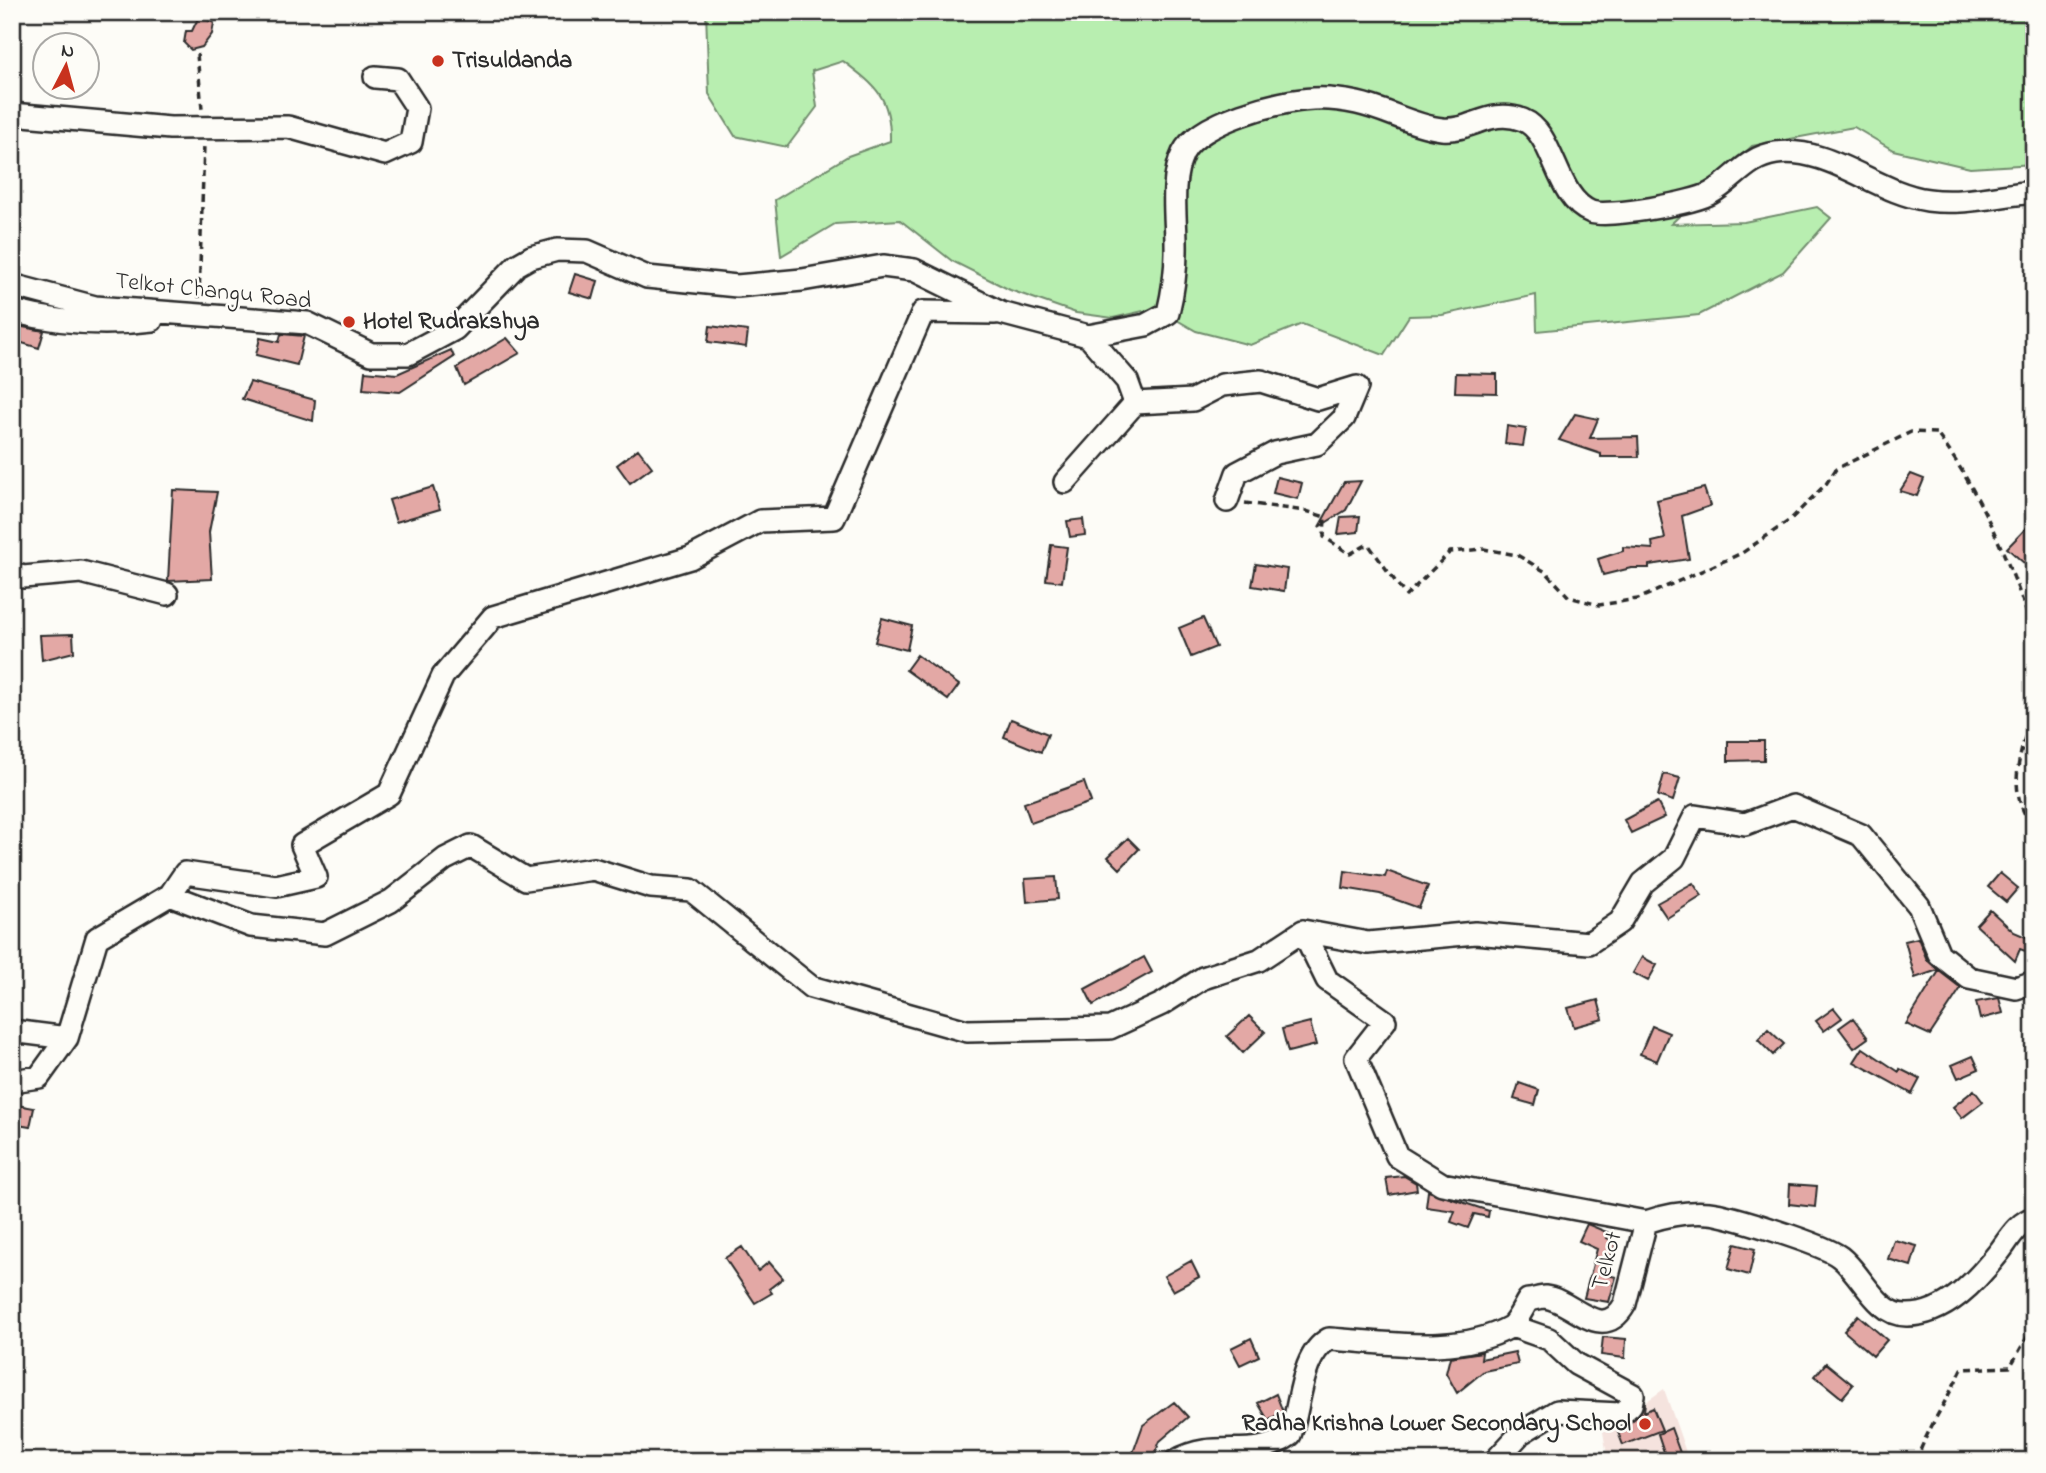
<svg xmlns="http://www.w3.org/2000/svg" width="2046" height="1473" viewBox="0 0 2046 1473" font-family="'Indie Flower',sans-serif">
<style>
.built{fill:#f5e3de}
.green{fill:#b8eeb0;stroke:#728c6e;stroke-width:2}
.building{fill:#e3a8a5;stroke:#2b2b2b;stroke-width:2}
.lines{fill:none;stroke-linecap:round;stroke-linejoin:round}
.minor-casing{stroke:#2b2b2b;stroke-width:26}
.path{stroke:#2b2b2b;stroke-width:3.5;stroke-dasharray:7 5;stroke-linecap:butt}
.minor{stroke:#fdfcf7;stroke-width:21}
.poi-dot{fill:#c8321e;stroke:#fdfcf7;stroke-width:2.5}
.labels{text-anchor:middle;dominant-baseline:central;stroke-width:5;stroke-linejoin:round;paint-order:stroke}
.poi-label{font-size:24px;font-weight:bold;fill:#2b2b2b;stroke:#fdfcf7;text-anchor:start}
.street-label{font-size:24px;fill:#2b2b2b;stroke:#fdfcf7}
</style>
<rect width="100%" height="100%" fill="#fdfcf7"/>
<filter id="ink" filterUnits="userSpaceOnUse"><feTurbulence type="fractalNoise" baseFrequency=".0143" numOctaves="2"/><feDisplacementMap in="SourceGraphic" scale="14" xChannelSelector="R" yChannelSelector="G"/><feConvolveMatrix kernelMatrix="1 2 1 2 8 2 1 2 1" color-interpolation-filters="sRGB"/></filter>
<g filter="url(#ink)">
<path class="built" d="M1664,1389l25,72h-81l-5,-29z"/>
<path class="green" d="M706,12h1328v152l-64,4 -77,-18 -39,-23 -102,19 -81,78 73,-2 73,-15 14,11 -48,54 -84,43 -162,16 -1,-36 -94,20 -33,1 -25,39 -82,-31 -52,21 -54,-14 -40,-23 -43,10 -37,-5 -66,-23 -58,-29 -52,-41 -65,4 -54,32 -6,-56 73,-44 42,-15c1,-44 -14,-55 -47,-80l-31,10 5,36 -30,40 -52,-11 -26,-42z"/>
<path class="building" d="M199,16l15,7 -2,11 -10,13 -11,3 -7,-7 2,-12h6z
M575,274l23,7 -5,18 -24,-7z
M12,325l32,6 -5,17 -27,-8z
M710,326l38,5 -2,16 -38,-5z
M281,334l23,2 -7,29 -41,-10 4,-17 19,4z
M507,338l13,15 -56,32 -7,-17z
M451,350l3,7 -54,35 -37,-3 2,-18 32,3z
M1456,373l41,1v19l-42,-1z
M250,382l65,18 -2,21 -71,-22z
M1575,414l23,5 -8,19 48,-1 1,20h-38v-3l-42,-14z
M1507,426l19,3 -3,17 -18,-2z
M638,449l14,18 -22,16 -13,-18z
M1911,474l13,5 -7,17 -17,-5z
M1277,477l25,6 -4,16 -25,-6z
M1361,481l-15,29 -27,17 25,-45z
M433,487l7,22 -44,13 -7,-22z
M1704,488l6,18 -28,10 7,43 -40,6v3h-18l-28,7 -5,-16 25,-8v-4l30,2 -1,-7 13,-3 -8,-39z
M173,490l44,2 -8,40 3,47 -44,2z
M1360,516l-2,16 -20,2 3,-17z
M1083,519l2,16 -15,2 -3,-16z
M2034,520v52l-27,-24z
M1051,545l16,2 -5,35 -16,-2z
M1256,564l31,5 -3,22 -32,-5z
M882,618l30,8 -5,24 -32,-8z
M1203,618l13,29 -25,10 -12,-29z
M73,634l1,18 -32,8 -2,-25z
M917,655l42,30 -11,15 -42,-30z
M1011,719l37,15 -7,18 -37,-15z
M1728,741h36v19l-36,1z
M1664,774l16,4 -7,23 -15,-5z
M1084,782l7,20 -60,21 -7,-20z
M1657,802l8,15 -34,16 -7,-13z
M1128,838l11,11 -19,20 -12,-12z
M1345,871l40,6 2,-6 41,15 -9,22 -39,-14 -37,-6z
M2000,873l18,15 -12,14 -18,-15z
M1056,877l2,22 -31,3 -2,-23z
M1693,883l9,13 -35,22 -10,-15z
M1990,910l24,22 19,8 -5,12 -8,-3 -5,12 -39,-36z
M1918,938l9,22 11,10 -23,8 -10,-37z
M1144,957l8,15 -59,33 -8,-16z
M1642,957l15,8 -9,16 -15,-8z
M1939,971l22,17 -31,47 -24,-11z
M1999,998l4,15 -23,6 -4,-17z
M1598,1000l5,19 -29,8 -6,-19z
M1834,1008l8,10 -18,13 -8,-10z
M1249,1016l16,16 -22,21 -16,-17z
M1853,1018l15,20 -14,10 -15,-20z
M1310,1022l6,23 -28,7 -6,-23z
M1652,1026l17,7 -12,28 -17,-7z
M1768,1029l16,15 -11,11 -15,-15z
M1863,1048l36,24 1,-3 20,10 -8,15 -58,-32z
M1973,1056l6,13 -21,9 -6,-13z
M1519,1083l20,7 -4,15 -21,-6z
M1974,1090l9,12 -21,16 -9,-11z
M12,1104l22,4 -4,19 -18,-3z
M1404,1176l12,7 1,7 -28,5 -3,-17z
M1790,1184l27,2 -2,21 -26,-3z
M1428,1191l61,20 -1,6 -14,-3 -6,14 -17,-6 4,-11 -29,-4z
M1587,1224l22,9 -2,5 10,5 -14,31 13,3 -7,25 -25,-4 13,-49 -18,-8z
M1894,1240l23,6 -6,20 -23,-7z
M1735,1244l20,5 -6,26 -21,-6z
M742,1247l16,24 11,-9 14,16 -14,11 3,4 -17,10 -30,-45z
M1191,1261l8,16 -26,14 -9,-15z
M1858,1315l29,25 -14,16 -29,-25z
M1603,1337l23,2 -1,19 -24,-3z
M1251,1338l8,18 -19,9 -9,-17z
M1482,1352l-1,7 34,-7 3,12 -34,7 -27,22 -11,-20 4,-16z
M1826,1363l27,22 -11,13 -27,-22z
M1276,1394l7,18 -15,8 -10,-17z
M1174,1402l14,15 -28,24 -8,20h-22l13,-36z
M1645,1402l-1,10 9,-4 9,22 -39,15 -7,-18 11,-2 12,-10z
M1671,1428l12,33h-16l-9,-27z"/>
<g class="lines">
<g class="minor-casing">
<path id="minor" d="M12,114l158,14 118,-1 97,27 26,-12 6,-34 -19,-29 -23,-2
M12,285l83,22 212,16 64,31h37l47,-25 62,-64 14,-8 26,-7 30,1 60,26 90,9 65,-6 81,-14 31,4 87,43 87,23 58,-11 22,-12c5,-21 8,-40 8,-61 1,-31 -7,-70 7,-99 15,-31 97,-53 130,-54 14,-1 30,1 44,4 29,6 56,23 85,26 29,3 48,-22 81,-9 32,13 32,78 68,92 17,6 103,-9 120,-19 23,-13 36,-36 65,-40 54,-7 100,40 152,47 34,5 72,-5 106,-8
M12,311c46,12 93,15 140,9
M1088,336l39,45 8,22 58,-3 29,-15 39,-4 57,18 39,-12 -13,31 -27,26 -42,9 -38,20 -10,28
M1065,482l70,-79
M12,573l11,4 58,-5 86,22
M170,895l81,31 74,8 66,-33 54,-42 26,-13 55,33 67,-10 58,18 40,3 120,97 156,44 143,-3 52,-24 41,-26 56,-18 44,-29 24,49 58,41 -29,37 41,98 45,28 204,38
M1303,931l65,12 107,-10 114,10 31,-21 23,-39 31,-25 21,-42 50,8 48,-18 68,29 58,71 20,48 30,24 47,10 18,-6
M12,1031l55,7
M12,1081l27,-4 28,-39 30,-100 73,-43 15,-22 91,13 40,-9 -14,-32 87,-51 54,-118 50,-59 197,-59 70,-37 74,-3 89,-206 72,1
M1176,1461c41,-24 75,2 114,-26 11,-29 10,-80 39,-96 56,3 129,17 181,-12 7,-5 13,-19 18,-27 5,0 12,-3 17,-3 28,3 57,48 80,7l21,-82c21,-7 41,-11 63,-9 21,2 116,32 131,44 22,17 37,58 66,58 40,1 72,-36 94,-64 9,-12 18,-29 34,-33
M1495,1461l26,-28 36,-22 63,3 11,-9 2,-10 -57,-31 -27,-25 -37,-13"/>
</g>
<path class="path" d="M197,54l5,55
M199,298l5,-154
M1245,503l61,8 19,6 -1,20 26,17 18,-10 38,52 44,-44 34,-3 33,6 29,17 23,25 30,8 39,-6 104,-46 48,-33 36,-36 10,-15 75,-37 25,1c40,50 79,140 98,202
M2034,702c-9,46 -33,83 0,127
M1916,1461c12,-33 31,-61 46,-92l48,-2 24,-42"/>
<use href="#minor" class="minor"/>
</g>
</g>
<g class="poi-dot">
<circle cx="438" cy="61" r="7"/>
<circle cx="349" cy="322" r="7"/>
<circle cx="1645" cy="1424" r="7"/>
</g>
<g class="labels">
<g class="poi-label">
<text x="452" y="61">Trisuldanda</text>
<text x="363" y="322">Hotel Rudrakshya</text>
<text x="1631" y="1424" text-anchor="end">Radha Krishna Lower Secondary School</text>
</g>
<g class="street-label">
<text transform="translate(213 292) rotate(6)">Telkot Changu Road</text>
<text transform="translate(1608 1261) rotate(-75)">Telkot</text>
</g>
</g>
<rect width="2046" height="1473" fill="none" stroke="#fdfcf7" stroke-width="42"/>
<rect x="21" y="21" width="2004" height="1431" fill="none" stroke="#2b2b2b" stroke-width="2.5" filter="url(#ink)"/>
<g transform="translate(66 66) rotate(6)"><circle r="33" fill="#fdfcf7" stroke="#a9a8a5" stroke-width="2"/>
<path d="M0-5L12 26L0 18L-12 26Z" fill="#c8321e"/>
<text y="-10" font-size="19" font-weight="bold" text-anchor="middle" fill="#2b2b2b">N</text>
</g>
</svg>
